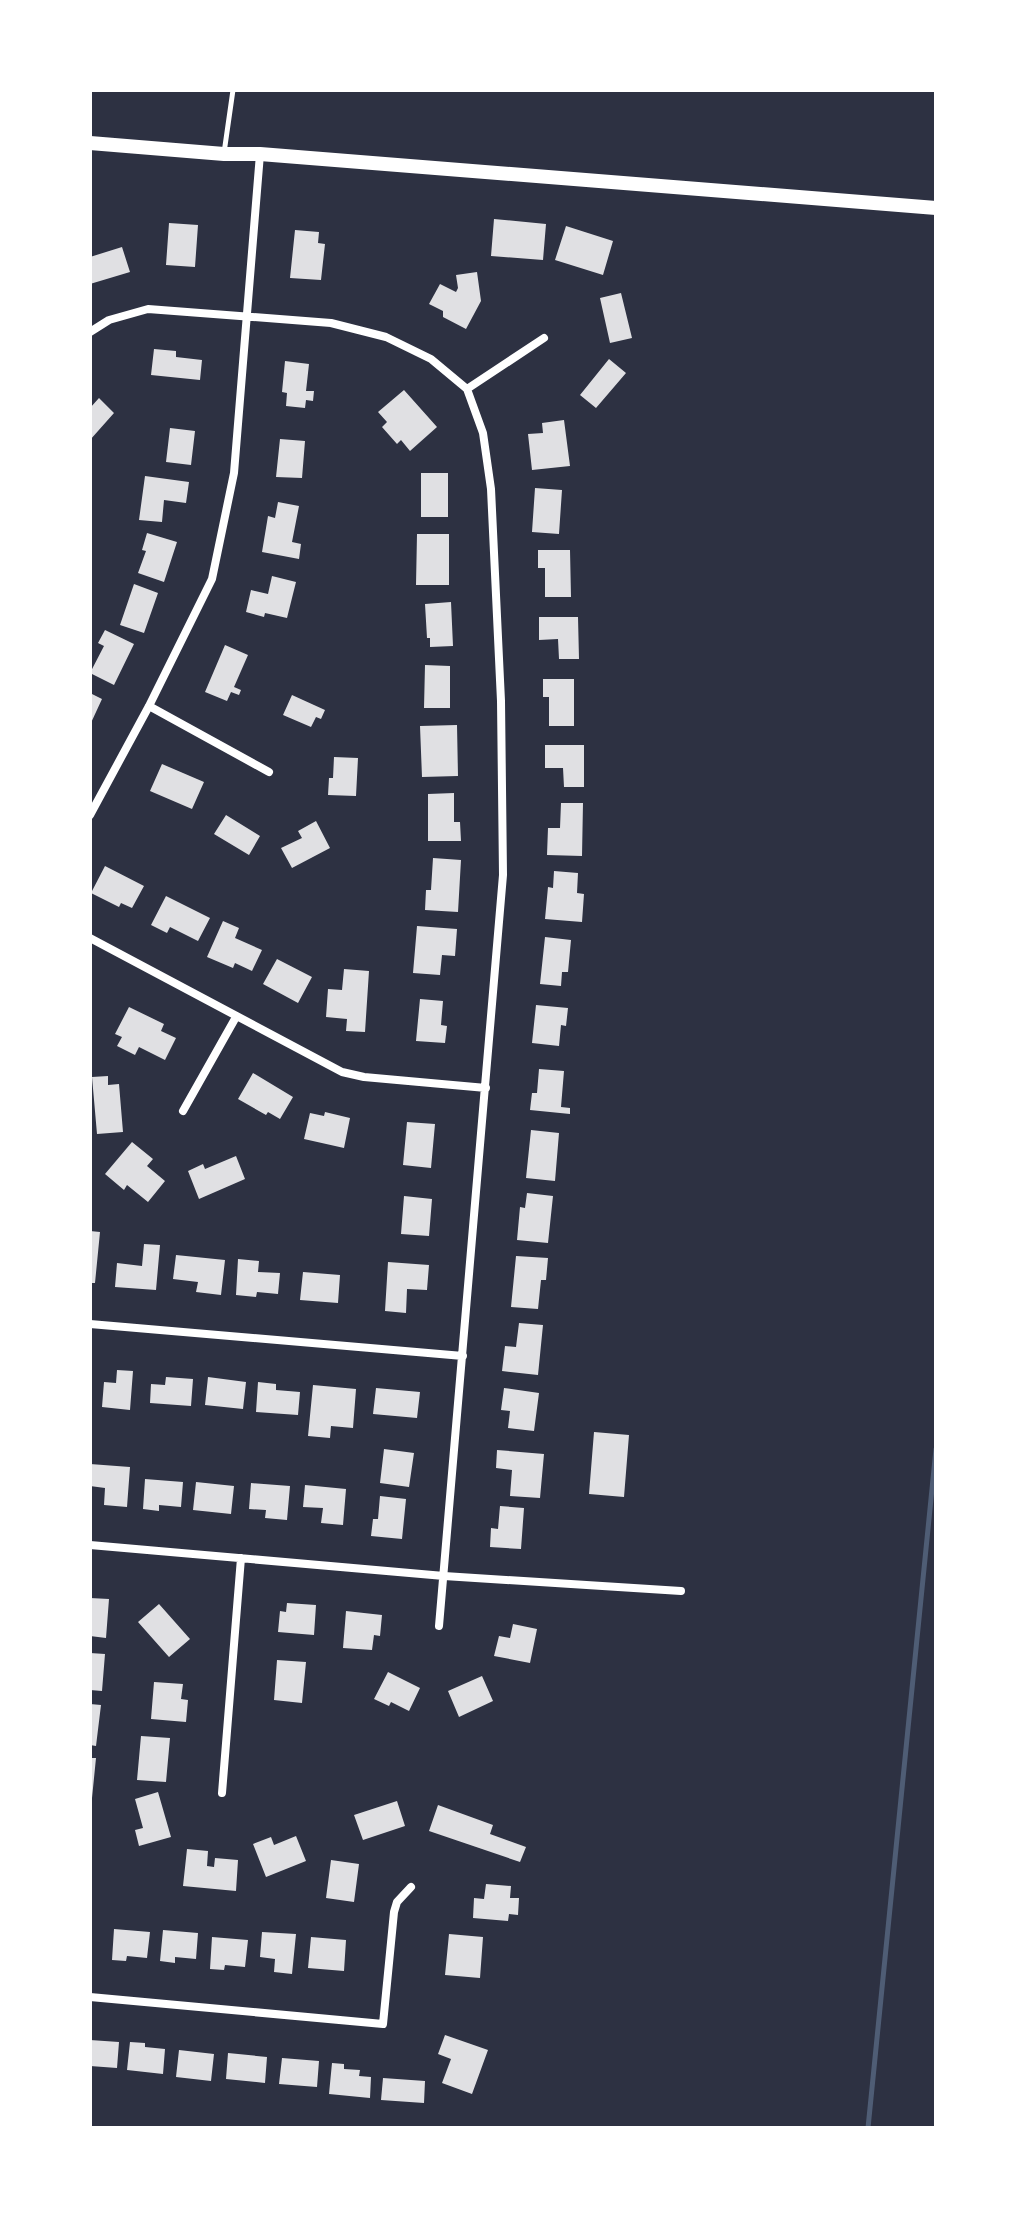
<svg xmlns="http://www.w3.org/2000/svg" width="1026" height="2218" viewBox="0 0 1026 2218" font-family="Overpass,sans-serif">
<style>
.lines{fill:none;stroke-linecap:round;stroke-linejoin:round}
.stream{stroke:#4f5d75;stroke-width:5}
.building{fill:#e0e0e3}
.service{stroke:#fff;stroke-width:5}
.minor{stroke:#fff;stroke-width:8}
.secondary{stroke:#fff;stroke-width:14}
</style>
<rect width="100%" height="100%" fill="#2d3142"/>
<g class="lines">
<path class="stream" d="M868,2128l68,-679"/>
</g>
<path class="building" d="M494,219l52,5 -3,36 -52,-4z
M169,223l29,2 -3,42 -29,-2z
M566,226l47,15 -10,34 -48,-15z
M295,230l24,2 -1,11 7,1 -4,36 -31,-2z
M122,247l8,25 -40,12v-27z
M477,272l4,29 -15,28 -23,-12v-6l-14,-7 11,-20 16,8 2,-4 -2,-13z
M621,293l11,45 -22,5 -10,-45z
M154,349l22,2v6l26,3 -2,20 -49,-5z
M609,359l17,14 -30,35 -16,-13z
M285,361l24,3 -3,27h8l-1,10 -7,-1 -1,8 -19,-2 1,-13 -5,-1z
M404,390l33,37 -27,24 -9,-11 -4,4 -15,-17 5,-5 -9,-10z
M99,398l15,15 -24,27v-32z
M564,420l6,46 -38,4 -4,-36 15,-1 -1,-10z
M170,428l25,3 -4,34 -25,-3z
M280,439l25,2 -3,37 -26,-1z
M421,473h27v44h-27z
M145,476l44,6 -3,21 -22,-3 -2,22 -23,-2z
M535,488l27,2 -3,44 -27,-2z
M278,502l21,4 -7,36 9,2 -2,15 -37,-7 6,-36 7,2z
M147,533l30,9 -13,40 -26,-9 8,-22 -4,-1z
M417,534h32v51h-33z
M538,550h32l1,47h-26v-29h-7z
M272,576l24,6 -9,36 -22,-5 -1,4 -18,-5 5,-22 17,4z
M134,584l24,9 -14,40 -24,-8z
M451,602l2,44 -23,1v-9h-3l-2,-34z
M539,617h39l1,42h-20l-1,-20 -19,1z
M105,630l29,14 -20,41 -24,-12 14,-27 -6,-3z
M225,645l23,10 -14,32 7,3 -2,5 -8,-3 -4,9 -22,-9z
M425,665l25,1v42h-26z
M543,679h31v47h-25v-29h-6z
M90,693l12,6 -12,26z
M292,695l33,15 -4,9 -5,-2 -5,10 -28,-12z
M457,725l1,51 -36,1 -2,-51z
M545,745h39v42h-20l-1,-19h-18z
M334,757l24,1 -2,38 -28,-1 1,-17h4z
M162,764l42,18 -12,27 -42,-18z
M454,793v29h6l1,19h-33v-47z
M561,803h22l-1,53 -35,-1 1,-27h12z
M226,815l34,21 -11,19 -35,-21z
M316,821l14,27 -38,20 -11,-20 21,-10 -4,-7z
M433,858l28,2 -3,52 -33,-2 1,-20h5z
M105,866l39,20 -12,22 -11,-5 -2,4 -28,-14z
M554,871l24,2 -1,20 7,1 -2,28 -37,-3 3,-32 5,1z
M166,896l44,22 -12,23 -28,-14 -3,6 -16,-8z
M223,921l16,7 -4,10 27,12 -10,21 -17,-8 -2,5 -26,-11z
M417,926l40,3 -2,27 -13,-1 -2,20 -27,-2z
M545,937l26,3 -3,32h-6l-1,14 -21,-2z
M277,959l35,18 -14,26 -35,-19z
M344,969l25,2 -4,61 -19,-1 1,-12 -21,-2 2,-28 14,1z
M420,999l23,2 -2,24 6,1 -2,17 -29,-2z
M536,1005l32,3 -2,18 -5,-1 -2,21 -27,-3z
M129,1007l35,17 -3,7 15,7 -11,22 -26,-13 -4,8 -18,-9 5,-9 -7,-3z
M539,1069l25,2 -3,36 9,1v6l-40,-4 2,-17h5z
M253,1073l40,24 -13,22 -12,-7 -2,3 -28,-16z
M108,1076v9l11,-1 4,48 -26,2 -5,-57z
M325,1112l25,6 -6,30 -40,-9 6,-26 14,3z
M407,1122l28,2 -4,44 -28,-3z
M531,1130l28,3 -4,48 -29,-3z
M132,1142l21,17 -6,7 18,15 -17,21 -21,-17 -3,5 -19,-16z
M236,1156l9,23 -46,20 -11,-28 15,-7 2,5z
M527,1193l26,3 -5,47 -31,-3 3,-33 5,1z
M404,1196l28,3 -3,37 -28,-2z
M90,1231l10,1 -5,51h-5z
M144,1244l16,1 -4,45 -41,-3 2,-24 25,3z
M176,1255l49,5 -4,35 -25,-3 2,-10 -25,-3z
M516,1256l32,2 -2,22h-5l-3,29 -27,-2z
M238,1259l21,2 -1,11 22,1 -2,21 -21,-2 -1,5 -20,-2z
M388,1262l41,3 -2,25 -20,-1 -1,24 -21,-2z
M303,1272l37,3 -2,28 -38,-3z
M519,1323l24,2 -5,50 -36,-4 3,-25 11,1z
M117,1370l16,1 -3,39 -28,-3 2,-25 12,1z
M166,1377l27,2 -2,27 -41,-3 1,-19 14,1z
M208,1377l38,5 -3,27 -38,-4z
M258,1382l18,2v6l24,2 -2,23 -42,-3z
M313,1385l43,4 -3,39 -22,-2 -1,12 -22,-2z
M376,1388l44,4 -3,26 -44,-4z
M504,1388l35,5 -5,38 -26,-3 2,-17 -9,-1z
M594,1432l35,3 -5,62 -35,-3z
M384,1449l30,4 -5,34 -29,-4z
M497,1450l47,4 -4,44 -30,-2 2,-26 -16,-2z
M90,1464l40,3 -3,40 -23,-2 1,-17 -15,-2z
M145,1479l38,3 -2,25 -22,-2v6l-16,-2z
M196,1482l38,4 -3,28 -38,-4z
M251,1483l39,3 -3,34 -22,-2 1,-8 -17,-1z
M305,1485l41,4 -3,36 -22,-2 2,-15 -20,-1z
M380,1496l26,3 -4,40 -31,-3 2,-17h5z
M500,1506l24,2 -3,41 -31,-2 1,-19 7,1z
M90,1598l19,1 -3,39 -16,-2z
M287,1603l29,2 -2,30 -36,-3 2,-21 6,1z
M159,1604l31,35 -21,18 -31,-35z
M346,1611l36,4 -2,21 -6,-1 -2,15 -29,-2z
M513,1624l24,5 -7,34 -36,-7 5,-20 11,2z
M90,1653l15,1 -3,37 -12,-1z
M277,1660l29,2 -4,41 -28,-3z
M388,1672l32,16 -11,23 -18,-9 -2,4 -15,-7z
M482,1676l11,25 -34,16 -11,-26z
M154,1682l29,2 -2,15 7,1 -2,22 -35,-3z
M90,1704l11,1 -5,41 -6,-1z
M141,1736l29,2 -4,44 -29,-2z
M90,1758h6l-4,40h-2z
M158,1792l13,45 -32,9 -4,-16 8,-2 -8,-29z
M397,1801l8,25 -42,14 -9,-25z
M438,1805l55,20 -3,9 36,13 -6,15 -91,-31z
M296,1836l10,25 -40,16 -13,-33 18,-7 3,8z
M187,1849l21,2 -1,15 7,1 1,-9 23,2 -2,31 -53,-5z
M331,1860l28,4 -5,38 -28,-4z
M486,1884l25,2 -1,12h9l-1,17 -9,-1 -1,7 -35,-3 1,-20 10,1z
M114,1929l36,3 -3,26 -20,-2 -1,5 -14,-1z
M163,1930l35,3 -2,26 -21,-2v6l-15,-2z
M262,1932l34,2 -4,40 -18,-2 1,-13 -15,-2z
M449,1934l34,3 -3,41 -35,-3z
M212,1937l36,3 -3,27 -20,-2 -1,5 -14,-1z
M311,1937l35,3 -2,31 -36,-3z
M445,2035l43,15 -16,44 -30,-11 9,-24 -13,-5z
M90,2040l29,2 -2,26 -27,-2z
M130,2042l15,1v4l20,2 -2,25 -36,-4z
M179,2050l35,4 -3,27 -35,-4z
M228,2053l39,4 -2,26 -39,-4z
M282,2058l37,3 -2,26 -38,-3z
M332,2063l12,1v5l16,1 -1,6 12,1 -1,21 -41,-4z
M383,2078l42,3 -1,22 -43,-3z"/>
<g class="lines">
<path class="service" d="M224,153l9,-63"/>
<path class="minor" d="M90,332l19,-12 39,-11 183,14 55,14 45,22 36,30
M467,389l77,-51
M149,706l120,66
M90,815l59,-109 63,-127 22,-106 26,-319
M90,938l252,134 22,5 122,11
M183,1111l53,-94
M90,1324l373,32
M90,1545l354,31 237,15
M439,1626l64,-751 -2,-174 -10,-212 -8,-56 -16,-44
M222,1793l19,-235
M90,1997l293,27 11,-112 3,-10 14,-15"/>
<path class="secondary" d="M90,143l134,11h36l676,54"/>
</g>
<rect width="1026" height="2218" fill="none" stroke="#ffffff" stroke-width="184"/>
</svg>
